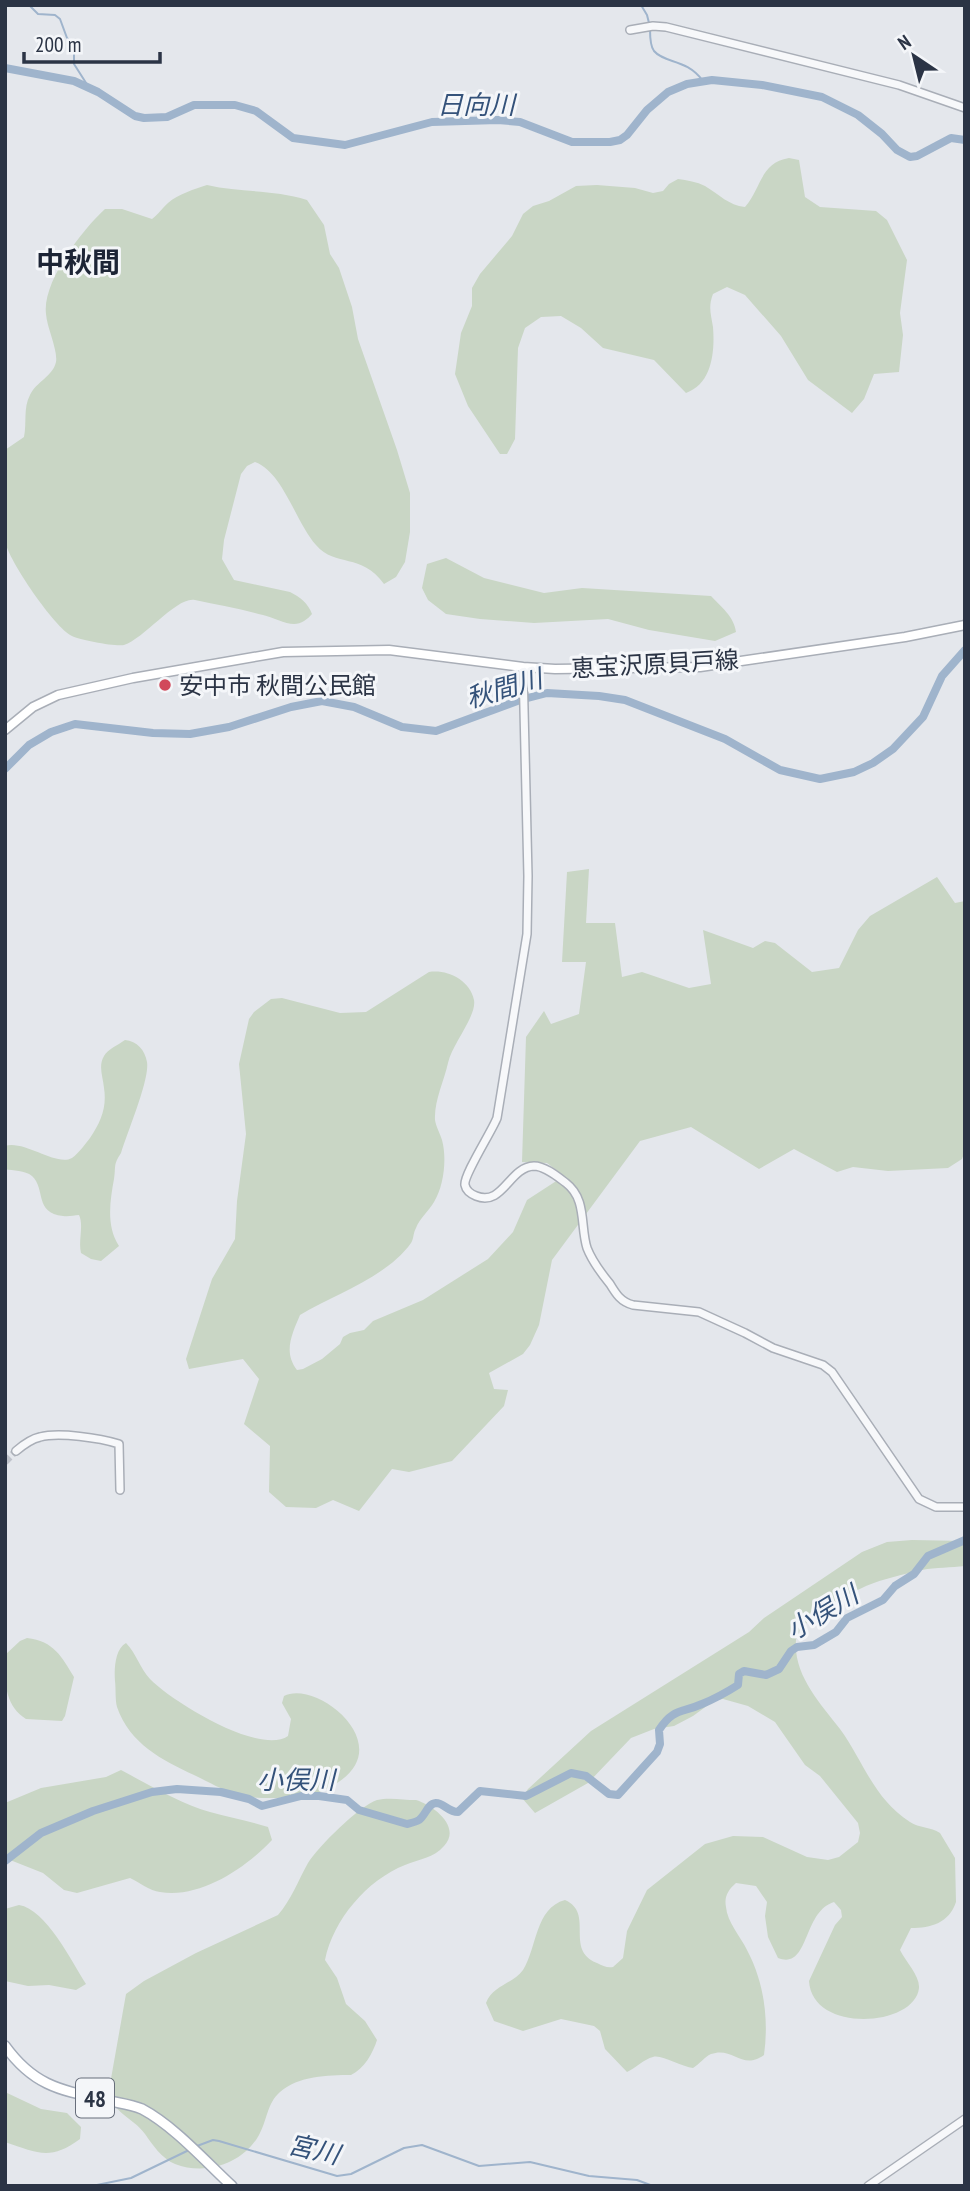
<svg xmlns="http://www.w3.org/2000/svg" width="970" height="2191" viewBox="0 0 970 2191" font-family="'PT Sans Narrow','Noto Sans JP',sans-serif">
<style>
.green{fill:#c9d6c5}
.lines{fill:none;stroke-linecap:round;stroke-linejoin:round}
.stream{stroke:#9fb4cc;stroke-width:2}
.river{stroke:#9fb4cc;stroke-width:8}
.tertiary-tunnel{stroke:#bfc3cb;stroke-width:7;stroke-dasharray:7 3.5;stroke-linecap:butt}
.tertiary-casing{stroke:#a9aeb7;stroke-width:10}
.secondary-casing{stroke:#a9aeb7;stroke-width:11}
.primary-casing{stroke:#a3abb8;stroke-width:12}
.tertiary{stroke:#f7f8fa;stroke-width:7}
.secondary{stroke:#fff;stroke-width:8}
.primary{stroke:#fff;stroke-width:9}
.poi-dot{fill:#d1495b;stroke:#f4f6f9;stroke-width:2.5}
.labels{text-anchor:middle;dominant-baseline:central;stroke-width:6;stroke-linejoin:round;paint-order:stroke}
.shield{fill:#f4f6f9;stroke:#676e7b;stroke-width:2}
.shield-label{font-size:23px;font-weight:bold;fill:#2b3445}
.street-label{font-size:24px;fill:#2b3445;stroke:#f4f6f9}
.poi-label{font-size:24px;fill:#2b3445;stroke:#f4f6f9;text-anchor:start}
.water-label{font-size:26px;font-style:italic;fill:#34527a;stroke:#f4f6f9}
.quarter-label{font-size:28px;font-weight:bold;fill:#1d2536;stroke:#f4f6f9}
</style>
<rect width="100%" height="100%" fill="#e4e7ec"/>
<path class="green" d="M789,158l10,2 6,37 15,10 56,4 11,9 20,40 -7,53 3,22 -4,37 -25,2 -10,25 -12,14 -44,-33 -27,-44 -36,-41 -18,-8 -14,7c-5,13 -2,20 0,33 2,25 -1,57 -27,66l-32,-33 -51,-12 -22,-20 -20,-12 -20,1 -16,11 -7,20 -3,91 -8,15h-7l-32,-48 -13,-32 6,-41 11,-27v-18l8,-14 32,-38 11,-22 10,-8 16,-5 27,-15 21,-1 38,3 18,5 10,-2 6,-7 9,-5c9,1 19,3 27,7 15,9 23,19 40,21 17,-20 15,-44 44,-49z
M207,185c33,8 67,4 100,15l17,25 6,29 9,14 13,39 6,32 39,111 13,43v39l-5,30 -9,15 -12,7c-23,-32 -48,-16 -68,-39 -20,-22 -33,-73 -61,-83l-8,4 -6,8 -17,66 -2,19 12,21 56,12c10,5 18,11 22,22 -4,5 -11,10 -18,10 -9,0 -22,-7 -31,-9 -22,-6 -45,-10 -68,-15 -18,-4 -50,38 -71,45 -7,2 -44,-5 -52,-9 -17,-8 -64,-76 -67,-95 -4,-27 0,-63 0,-91l19,-13c3,-14 -1,-29 6,-42 6,-13 23,-19 26,-33 2,-12 -9,-34 -10,-48 -4,-32 36,-84 59,-105h17l30,10c7,-5 10,-11 16,-16 10,-9 27,-14 39,-18z
M446,558l38,20 60,15 38,-5 129,8c10,11 23,20 25,36l-21,9 -66,-11 -41,-11 -74,4 -54,-4 -34,-5 -18,-14 -6,-12 5,-24z
M589,869l-3,54h29l7,54 20,-5 47,16 22,-4 -8,-54 50,18 12,-7 10,2 37,29 27,-4 19,-38 12,-14 67,-39 18,26 10,-2v250l-3,8 -14,9 -60,3 -35,-4 -16,5 -43,-23 -35,20 -68,-42 -51,14 -88,119 -13,65 -9,20 -7,9 -34,19 5,16 14,1 -4,16 -52,55 -43,11 -17,-3 -33,42 -26,-11 -17,8 -30,-1 -17,-15 1,-46 -26,-22 15,-45 -16,-20 -54,10 -3,-10 26,-80 23,-40 2,-38 9,-67 -7,-70 10,-45 5,-7 17,-13 11,-1 58,15 26,-1 63,-40c18,-3 41,8 45,28 3,16 -22,44 -26,63 -4,18 -14,38 -13,57 1,7 5,13 7,20 5,18 2,46 -8,62 -5,9 -15,17 -18,26 -3,5 -2,10 -5,15 -24,34 -76,51 -111,72 -8,19 -17,37 -3,55l6,-1 19,-10 18,-15 3,-7 7,-4 14,-3 9,-9 50,-21 65,-41 25,-27 14,-32 37,-24 -17,-13 -25,-1 4,-125 18,-26 7,13 28,-10 7,-52h-24l5,-90z
M125,1040c12,1 20,10 22,22 3,17 -20,71 -26,91 -8,12 -5,13 -7,26 -4,22 -8,47 5,67l-18,15 -10,-2 -10,-6c-3,-12 3,-28 -2,-38 -5,0 -10,2 -16,1 -29,-3 -17,-27 -31,-40 -7,-6 -19,-5 -27,-7v-23c20,-6 51,21 67,12 7,-5 13,-14 18,-20 11,-16 17,-31 14,-50 -1,-11 -6,-22 0,-32 4,-7 14,-11 21,-16z
M912,1540l53,1v25c-14,2 -29,1 -43,4 -18,4 -39,9 -56,16 -17,8 -68,34 -70,54 -3,35 25,64 44,89 24,33 33,69 70,93 9,6 21,5 30,11l15,25 1,44c-7,21 -25,26 -45,26l-11,22c6,12 20,26 19,38 -4,39 -107,46 -110,-7l26,-56 7,-8 -1,-7 -7,-8c-32,10 -24,68 -56,56l-10,-21 -3,-21 2,-14 -11,-16 -20,-3c-8,7 -12,14 -10,24 1,15 15,30 21,43 17,32 22,69 17,105 -22,16 -31,-9 -53,-1 -7,3 -11,10 -18,14 -11,-1 -32,-14 -40,-11 -9,2 -17,11 -26,15l-22,-23 -5,-18 -6,-5 -33,-7 -38,12 -29,-10 -8,-18c7,-18 27,-19 37,-33 14,-22 12,-62 42,-70 30,13 -1,50 32,63 6,3 10,5 16,4l10,-9 4,-27 20,-41 58,-46 28,-8 30,1 44,20 21,3 11,-3 19,-15 2,-9 -2,-10 -38,-47 -15,-11 -30,-43 -27,-16 -25,-7 -8,1 -22,16 -19,10 -20,3 -23,9 -43,45 -53,30 -13,-15 6,-9 63,-58 158,-99 15,-14 98,-66 25,-10z
M27,1638c27,3 35,19 47,39l-9,39 -3,5 -36,-2c-23,-15 -21,-40 -21,-64l15,-14z
M126,1643c10,10 14,25 24,36 21,22 110,77 138,57l3,-17 -9,-16 2,-7c31,-17 112,46 56,85 -15,10 -26,15 -44,16 -17,1 -36,2 -53,-1 -18,-4 -32,-13 -49,-21 -32,-15 -64,-31 -77,-68 -2,-8 -1,-18 -2,-26 -1,-12 0,-32 11,-38z
M121,1770c26,14 60,34 89,42 19,5 38,9 58,15l4,13c-26,28 -72,59 -112,52 -10,-1 -21,-10 -30,-14l-53,15 -13,-3 -21,-17 -38,-15v-55l36,-15 65,-11z
M416,1800c17,5 46,27 28,46 -10,12 -25,13 -39,19 -38,15 -72,55 -80,95l12,18 9,26 19,17 12,19c-4,13 -13,29 -26,35 -23,0 -53,1 -71,17 -13,11 -13,29 -21,43 -16,29 -54,41 -84,29 -13,-5 -23,-20 -30,-30 -12,-17 -34,-21 -36,-44l17,-96 18,-13 52,-28 82,-38c13,-15 20,-34 30,-52 10,-16 51,-57 69,-63 12,-3 27,0 39,0z
M19,1905c27,4 53,57 67,79l-10,6 -27,-5 -21,1 -23,-5v-72z
M5,2092l36,17 26,4 14,14 -1,12c-30,22 -42,14 -75,3z"/>
<g class="lines">
<path class="stream" d="M29,5l9,9 17,1 5,4 7,19 7,8v18l14,22
M641,5l6,10 2,8
M650,29c0,7 0,17 4,22 11,13 32,7 49,30
M197,2146l16,-6 6,1 118,35 14,-2 53,-26 18,-3 57,21 51,-4 59,14 48,4 16,6
M92,2186l39,-8 58,-28"/>
<path class="river" d="M5,68l69,13 24,11 37,24 9,2 23,-1 27,-12h41l21,6 37,27 52,7 87,-23 66,-2 22,2 52,20h38l10,-2 7,-5 20,-25 21,-18 19,-8 25,-4 50,5 60,12 36,18 24,19 15,16 13,7 7,-1 34,-18 14,2
M5,769l24,-24 22,-13 24,-8 78,9 37,1 39,-7 62,-20 31,-6 32,6 48,20 34,4 84,-31 27,-7 52,3 26,4 100,39 55,31 40,9 34,-7 19,-9 20,-14 30,-32 19,-41 23,-26
M5,1861l36,-28 52,-22 59,-19 25,-3 44,3 28,7 13,7 39,-10h18l28,4 12,10 48,14c4,-1 9,-2 12,-4 7,-5 8,-16 17,-17 8,0 12,9 22,9l22,-21 46,5 45,-23 15,3 23,18 9,1 39,-43 3,-8 -1,-14c14,-22 23,-17 43,-26 12,-5 25,-12 36,-19l1,-11 5,-3 22,4 13,-6 12,-18 6,-4 17,-2 22,-13 11,-14 36,-18 12,-14 19,-12 14,-18 37,-16"/>
<path class="tertiary-tunnel" d="M5,1462l11,-11"/>
<g class="tertiary-casing">
<path id="tertiary" d="M630,30l23,-4 13,1 233,58 66,23
M523,667l5,209 -1,58 -30,184c-5,13 -34,58 -32,67 1,5 6,9 11,11 27,11 33,-29 58,-30 11,0 24,11 32,17 21,16 14,43 21,65 5,13 14,25 23,36 6,10 11,18 23,21l66,7 46,21 28,15 50,17 9,7 87,127 17,8h29
M16,1451c7,-6 15,-12 24,-14 19,-5 60,1 79,7l1,46
M868,2186l97,-67"/>
</g>
<g class="secondary-casing">
<path id="secondary" d="M5,730l28,-23 25,-12 75,-17 150,-26 106,-2 134,17 32,2 145,-2 205,-30 60,-12"/>
</g>
<g class="primary-casing">
<path id="primary" d="M5,2046c29,40 55,44 101,54 12,3 24,4 36,9 32,17 63,52 90,77"/>
</g>
<use href="#tertiary" class="tertiary"/>
<use href="#secondary" class="secondary"/>
<use href="#primary" class="primary"/>
</g>
<circle class="poi-dot" cx="165" cy="685" r="7"/>
<g class="labels">
<rect class="shield" x="76" y="2078.5" width="38" height="39" rx="5"/>
<g class="shield-label">
<text x="95" y="2098">48</text>
</g>
<g class="street-label">
<text transform="translate(655 664) rotate(-3)">恵宝沢原貝戸線</text>
</g>
<g class="poi-label">
<text x="179" y="685">安中市 秋間公民館</text>
</g>
<g class="water-label">
<text x="476" y="104">日向川</text>
<text transform="translate(504 688) rotate(-16)">秋間川</text>
<text transform="translate(822 1612) rotate(-31)">小俣川</text>
<text x="296" y="1779">小俣川</text>
<text transform="translate(314 2149) rotate(13)">宮川</text>
</g>
<g class="quarter-label">
<text x="78" y="261">中秋間</text>
</g>
</g>
<rect width="970" height="2191" fill="none" stroke="#2b3445" stroke-width="14"/>
<g transform="translate(914 56) rotate(325)" stroke="#f4f6f9" stroke-width="5" paint-order="stroke">
<path d="M0-5L12 26L0 18L-12 26Z" fill="#2b3445"/>
<text y="-10" font-size="19" font-weight="bold" text-anchor="middle" fill="#2b3445">N</text>
</g>
<path d="M24 52v10h136v-10" fill="none" stroke="#2b3445" stroke-width="3.5"/>
<text x="35" y="52" font-size="21" fill="#2b3445" stroke="#f4f6f9" stroke-width="5" paint-order="stroke">200 m</text>
</svg>
